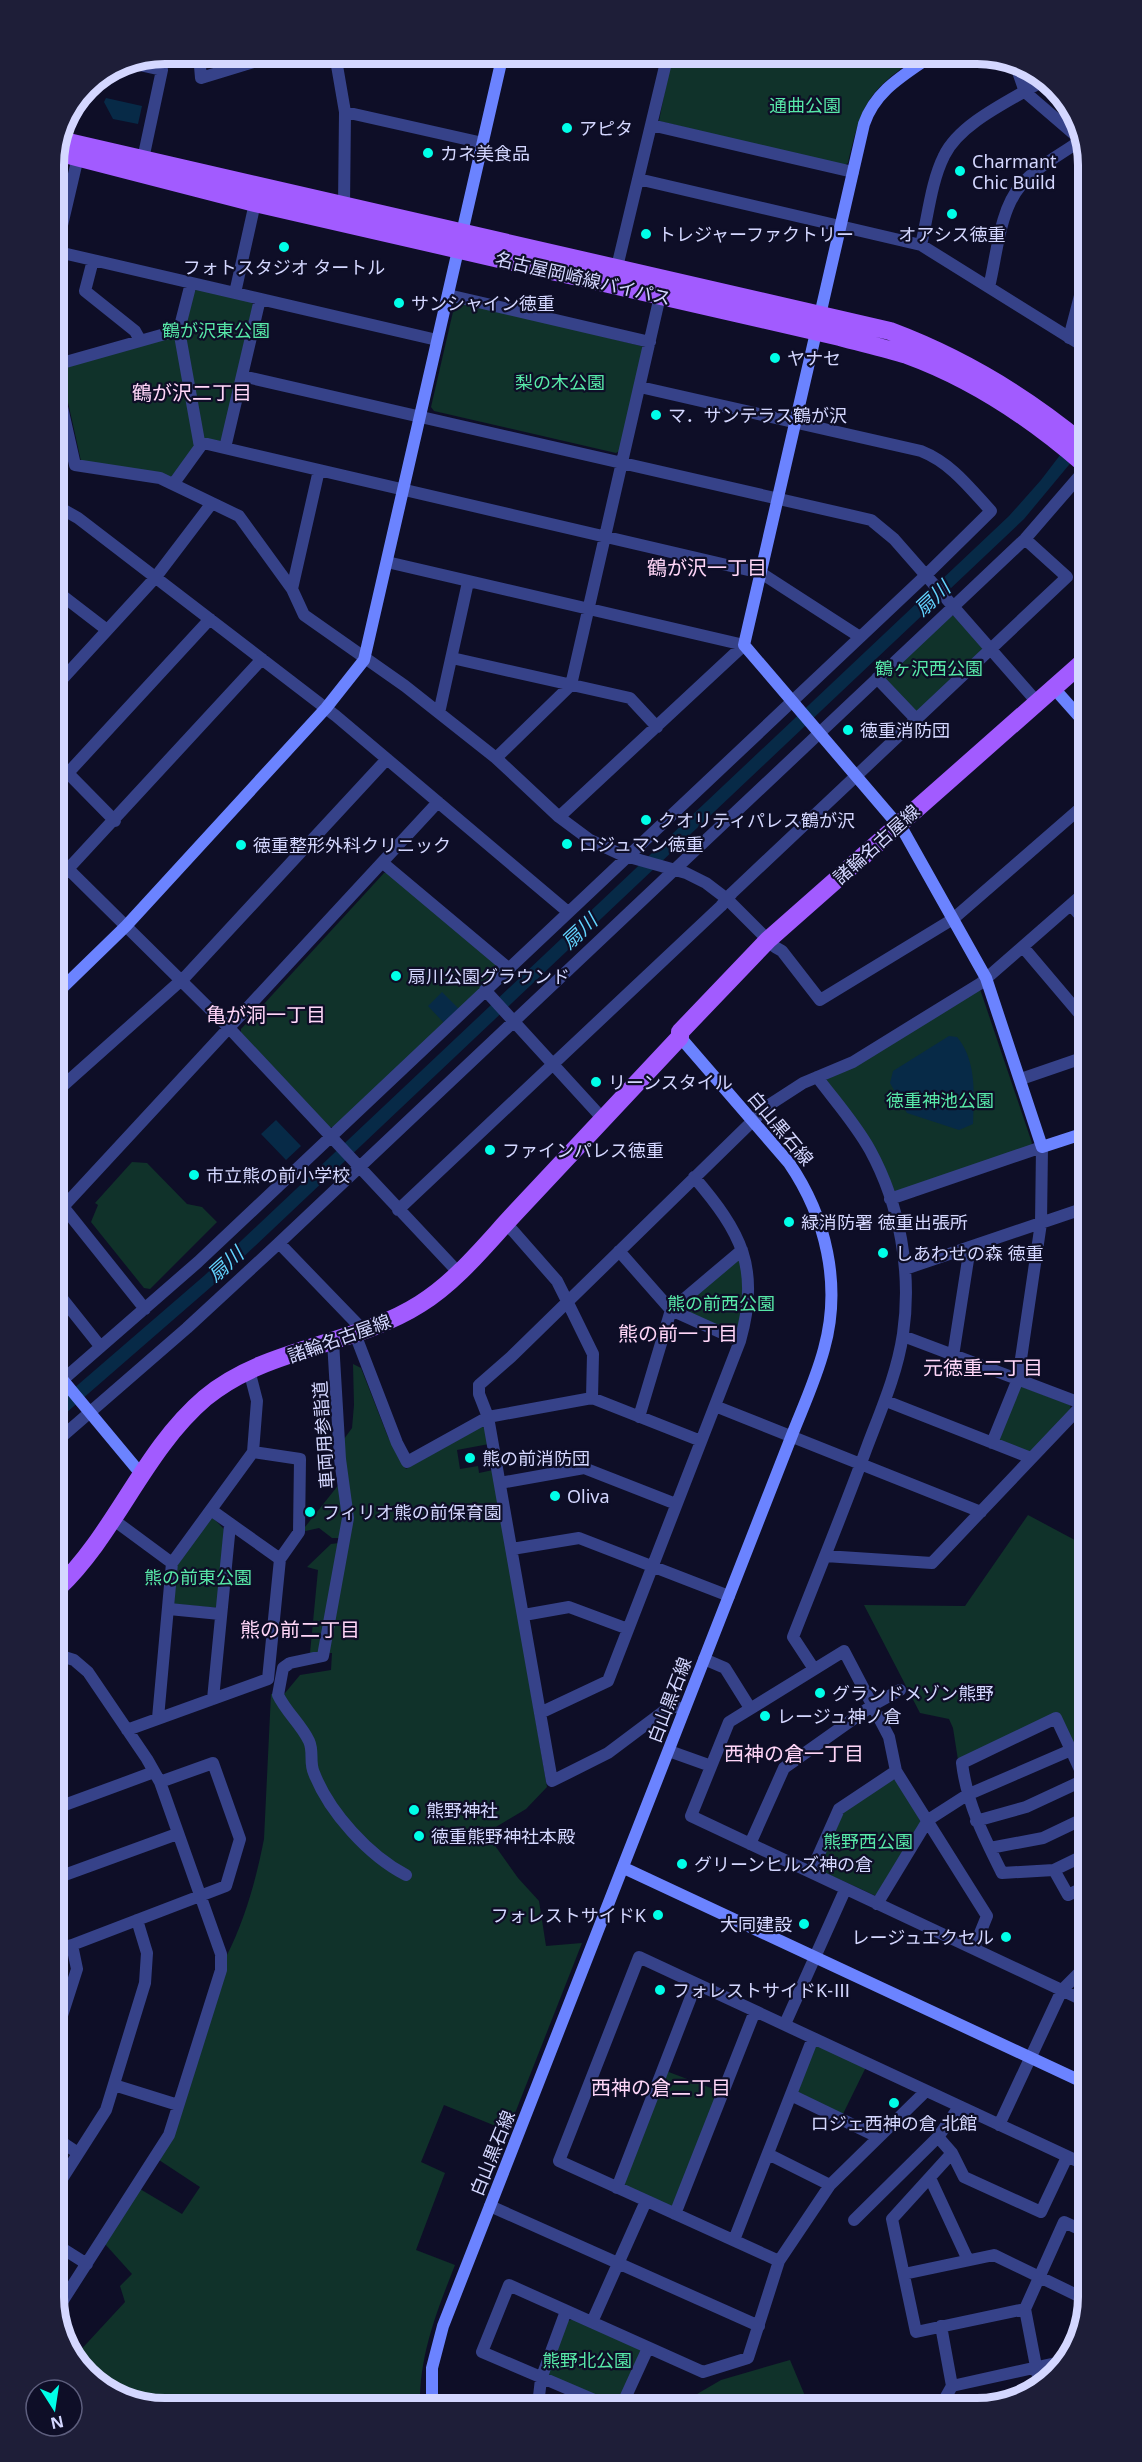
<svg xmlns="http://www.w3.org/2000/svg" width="1142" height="2462" viewBox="0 0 1142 2462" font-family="'Noto Sans','Noto Sans JP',sans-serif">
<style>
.green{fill:#10322a}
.water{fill:#072a47}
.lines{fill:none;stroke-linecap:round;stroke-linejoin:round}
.street{stroke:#364289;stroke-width:12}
.secondary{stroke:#6b83ff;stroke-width:12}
.primary{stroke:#a25bff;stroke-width:18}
.poi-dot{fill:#00ffe8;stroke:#0e0e27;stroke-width:2}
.labels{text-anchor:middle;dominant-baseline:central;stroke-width:4.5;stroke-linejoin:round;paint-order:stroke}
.park-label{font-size:18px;fill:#57e8a8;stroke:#0e0e27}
.poi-label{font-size:18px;fill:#d4d7ff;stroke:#0e0e27;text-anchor:start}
.street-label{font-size:18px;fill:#d4d7ff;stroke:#0e0e27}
.neighbourhood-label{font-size:20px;fill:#ffd6f8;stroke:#0e0e27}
.water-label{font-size:20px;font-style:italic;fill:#62d4ff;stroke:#0e0e27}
.rim{fill:none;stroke:#d4d7ff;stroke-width:8}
</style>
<rect width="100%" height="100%" fill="#0e0e27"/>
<path class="green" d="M672,54h250c-54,37 -59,46 -74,109l-5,3 -184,-45z
M197,289l54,12 2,4 -31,135 -4,2 -15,-3 -20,-106 10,-40z
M459,300l186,47 -24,103 -5,3 -182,-42 -3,-4 24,-104z
M173,335l5,2 18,110 -26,31 -89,-17 -21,-95z
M950,616h5l28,31 -1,4 -64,61h-5l-28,-30v-5z
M384,873h4l111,91 1,6 -164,157h-7l-88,-92v-6z
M980,989l52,154 -2,5 -135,44 -69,-113z
M132,1162l15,1 40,41 15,3 15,15 -67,67 -6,-1 -53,-66 7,-17 -3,-2z
M736,1260l6,2 3,17 -7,55 -56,-23v-5z
M353,1364l8,4 27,69 18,32 75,-43 5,3 3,15 -32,6 3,19 18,-3 1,7 14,-3 54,317 -21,22 -40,24 32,45 21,23 7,45 36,-3 -74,188 -64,-26 -23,57 24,11 -29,77 39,15c-18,46 -36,90 -35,141l-262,2 -60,-23 -22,-30 49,-53 -5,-16 12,-12 -27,-30 35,-55 42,25 18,-27 -41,-27 67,-203c19,-37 30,-77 38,-118l7,-145 14,-1 15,-18 31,-5 1,-17h-22l8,-83 -11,-3 24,-23 8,-1 1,-5h-8l-13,-10 -18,4 43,-54v-39l8,-11 2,-23z
M1020,1386l50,19 1,6 -38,40 -5,1 -30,-12z
M1028,1515l58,31 1,226 -29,-60 -100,48 -5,-32 -4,-9 -29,-6 -56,-108 101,1z
M213,1518l11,11 -6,79 -44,-4 2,-37 33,-48z
M892,1780h6l23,42 -45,74 -59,-27 24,-55z
M818,2045l48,22 -24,49 -42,-20 -3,-5 17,-45z
M666,2071l53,20 -45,114 -6,2 -42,-19 -2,-7z
M573,2319l68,30 -22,53 -5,2 -64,-25 -2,-6 20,-52z
M790,2360l18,43 -128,1 41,-24z"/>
<path class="water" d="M106,98l36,8 -4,18 -25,-5 -9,-17z
M1083,425v23l-59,71 -805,761 -161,140v-18l147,-127 804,-759 32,-36z
M442,992l17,17 -15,14 -16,-17z
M949,1036l8,1c20,24 17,57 16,87l-14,6 -52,-17 -17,-30 3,-12z
M276,1120l25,26 -15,14 -25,-26z"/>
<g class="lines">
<path class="street" d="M199,54l2,24 79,-24
M335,54l10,58 -1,93
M126,62l36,8 -19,89
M1016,66l9,26 57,49
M345,112l138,31
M651,125l202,47
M638,179l283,66 162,101
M921,245c7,-29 10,-63 23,-89 16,-34 70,-57 102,-77
M54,251l383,89
M56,251l22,-94
M93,260l-8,31 50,40 5,9
M617,267l51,-213
M989,287c8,-32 10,-76 32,-102 15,-18 41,-31 60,-45
M235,293l20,-90
M448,295l202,47
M179,330l12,-47
M1069,338l13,-50
M55,365l124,-35 21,117 -26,36
M55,376l20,89 85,13 79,38 53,73 12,26 101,71 91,72 63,59 31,23 32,15 64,18 20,10 21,16 41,41
M242,376l629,144 23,19 143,163
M199,442l562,131 99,64
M225,448l35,-149
M55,505l23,13 258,198 232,196
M387,562l357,83
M292,589l27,-119
M55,590l52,40
M452,658l178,40 27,29
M877,678l39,41
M56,686l99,-108 57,-75
M439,713l29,-131
M496,758l75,-73 89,-389
M56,761l59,60
M68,773l142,-154
M559,817l185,-172
M56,857l174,172 228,243
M383,863l125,105
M56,882l206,-223
M1071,905l13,15
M775,947l7,4 38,49 133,-81 131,-114
M1023,947l61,72
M485,990l118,129
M1021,1079l64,-22
M57,1091l129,-115 201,-217
M57,1199l88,110
M890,1199l152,-52 -1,76 -23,156 -26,64
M63,1207l375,-405
M398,1210l323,-304 11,-13 335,-316 -42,-38
M506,1223l51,58 10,20 26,53 -1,44
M279,1243l85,88
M619,1251l52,59 -32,107
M905,1269l180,-61
M57,1292l43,54
M355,1334l42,109 10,19 81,-45 104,-19 109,43
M903,1336l180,68
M333,1341l7,118 8,59 -25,138 -33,7 -7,5 -5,27c8,17 23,29 31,46 5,11 0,21 5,32 15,39 55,83 92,102
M740,1341l-69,-31 71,-60
M953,1356l17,-109
M58,1384l140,-122 727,-686 66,-65c-22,-24 -40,-48 -70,-60l-281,-64
M886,1401l145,57
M715,1406l266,106
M58,1440l129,-112 92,-85 674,-636 72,-68 58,-67
M500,1483l84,-15 92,36
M211,1510l69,49
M111,1518l61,45
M512,1549l67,-11 150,58
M825,1556l107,7 151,-159 2,-17
M169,1609l51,5
M524,1615l45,-8 59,22
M58,1655l16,5 14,12 59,87 13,23 61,172v16l-52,165 -109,170
M704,1659l21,9 25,40
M814,1669l-21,-32c25,-64 51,-127 74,-190 14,-37 30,-73 36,-113 9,-62 -3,-129 -33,-184 -15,-27 -35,-49 -53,-73
M213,1699l17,-174
M684,1710l-12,-5 -64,48 -56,28 -64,-364 -9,-23v-9l32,-28 258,-252 34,-22 50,-21 128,-79 103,-90
M540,1713l68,-32 132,-340c21,-73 1,-109 -46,-164
M158,1718l14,-155 81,-111 4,-51 -8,-31
M127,1730l141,-51 12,-120 19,-27 1,-73 -47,-7
M1071,1750l-15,-32 -94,45c5,41 22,74 40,110l52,-3 33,-16
M669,1751l42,15
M59,1807l95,-35
M976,1821l50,-14 58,-27
M750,1844l34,-76 89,-63 27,-15
M990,1848l53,-10 44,-21
M1054,1870l14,25 19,-9
M811,1872l28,-63 57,-38
M59,1877l118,-43
M877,1904l51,-84 39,-25 104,-45 16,35
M974,1948l13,-32 -91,-145 -7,-34 -45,-86 -115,71 -38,94 396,186
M59,1949l13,-4
M785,2024l60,-134
M59,2025l18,-56 -5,-24 154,-59 14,-47 -27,-76 -53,19
M114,2085l64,20
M791,2095l87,42
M999,2125l63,-135 25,-25
M938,2137l14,16 12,24 77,35 26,-55
M60,2141l18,12
M952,2153l-60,66 24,113 109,-23 39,-87 24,11
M768,2154l62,31
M930,2178l38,82
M60,2182l46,-72 39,-127 2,-30 -10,-33
M617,2188l79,-204
M490,2206l269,120
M675,2214l80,-203
M854,2220l84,-83 21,-30
M734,2240l79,-202
M60,2247l27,17
M779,2261l-220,-100 80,-204 449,209
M904,2274l90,-19 93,45
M1025,2309l14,73
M592,2322l54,-121
M941,2326l11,60
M1077,2332l1,-2
M943,2402l9,-16 113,-25
M538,2405l3,-26 25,-68
M606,2405l-124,-53 27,-67 194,87 45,-14 31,-97 51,-76 96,-94
M622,2405l26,-57"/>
<path class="secondary" d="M934,54c-28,20 -58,35 -70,70l-120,521 160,187 82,146 56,169 43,-14
M1060,695l24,27
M56,994l70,-68 200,-218 38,-48 139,-606
M57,1373l84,101
M624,1868l463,216
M432,2406v-38l11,-42 349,-891c11,-28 24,-56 32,-86 18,-64 2,-132 -35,-186l-109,-126"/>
<path class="primary" d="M64,141l826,190c72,27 134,64 193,113
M57,152l198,51 585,134c22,6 45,11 67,18 66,24 123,62 176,108
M58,1588c58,-55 85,-137 147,-190 61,-51 149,-52 215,-94 37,-23 66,-60 95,-91 55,-59 110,-117 165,-176v-5l88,-92 315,-278"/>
</g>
<g class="poi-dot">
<circle cx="567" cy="128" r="6"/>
<circle cx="428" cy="153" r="6"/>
<circle cx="960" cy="171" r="6"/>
<circle cx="952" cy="214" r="6"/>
<circle cx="646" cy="234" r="6"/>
<circle cx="284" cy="247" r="6"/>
<circle cx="399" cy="303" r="6"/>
<circle cx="775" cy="358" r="6"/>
<circle cx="656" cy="415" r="6"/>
<circle cx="848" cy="730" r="6"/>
<circle cx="646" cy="820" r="6"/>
<circle cx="567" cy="844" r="6"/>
<circle cx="241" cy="845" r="6"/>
<circle cx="396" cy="976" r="6"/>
<circle cx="596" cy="1082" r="6"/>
<circle cx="490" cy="1150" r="6"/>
<circle cx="194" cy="1175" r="6"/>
<circle cx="789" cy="1222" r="6"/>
<circle cx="883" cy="1253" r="6"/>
<circle cx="470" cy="1458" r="6"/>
<circle cx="555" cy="1496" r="6"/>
<circle cx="310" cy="1512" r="6"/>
<circle cx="820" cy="1693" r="6"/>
<circle cx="765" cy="1716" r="6"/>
<circle cx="414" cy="1810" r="6"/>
<circle cx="419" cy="1836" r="6"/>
<circle cx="682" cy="1864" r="6"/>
<circle cx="658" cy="1915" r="6"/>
<circle cx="804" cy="1924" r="6"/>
<circle cx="1006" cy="1937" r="6"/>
<circle cx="660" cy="1990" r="6"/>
<circle cx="894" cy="2103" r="6"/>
</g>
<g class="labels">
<g class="park-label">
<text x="805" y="105">通曲公園</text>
<text x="216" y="330">鶴が沢東公園</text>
<text x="560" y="382">梨の木公園</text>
<text x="929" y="668">鶴ヶ沢西公園</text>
<text x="940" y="1100">徳重神池公園</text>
<text x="721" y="1303">熊の前西公園</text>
<text x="198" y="1577">熊の前東公園</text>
<text x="868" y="1841">熊野西公園</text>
<text x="587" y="2360">熊野北公園</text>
</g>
<g class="poi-label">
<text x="579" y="128">アピタ</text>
<text x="440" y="153">カネ美食品</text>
<text x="972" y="161">Charmant<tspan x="972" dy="21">Chic Build</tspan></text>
<text x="658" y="234">トレジャーファクトリー</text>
<text x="952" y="234" text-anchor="middle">オアシス徳重</text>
<text x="284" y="267" text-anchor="middle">フォトスタジオ タートル</text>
<text x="411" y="303">サンシャイン徳重</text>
<text x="787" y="358">ヤナセ</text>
<text x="668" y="415">マ．サンテラス鶴が沢</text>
<text x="860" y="730">徳重消防団</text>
<text x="658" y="820">クオリティパレス鶴が沢</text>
<text x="579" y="844">ロジュマン徳重</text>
<text x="253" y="845">徳重整形外科クリニック</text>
<text x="408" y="976">扇川公園グラウンド</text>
<text x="608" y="1082">リーンスタイル</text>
<text x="502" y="1150">ファインパレス徳重</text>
<text x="206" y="1175">市立熊の前小学校</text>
<text x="801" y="1222">緑消防署 徳重出張所</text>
<text x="895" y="1253">しあわせの森 徳重</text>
<text x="482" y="1458">熊の前消防団</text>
<text x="567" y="1496">Oliva</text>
<text x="322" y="1512">フィリオ熊の前保育園</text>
<text x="832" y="1693">グランドメゾン熊野</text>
<text x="777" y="1716">レージュ神ノ倉</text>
<text x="426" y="1810">熊野神社</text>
<text x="431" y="1836">徳重熊野神社本殿</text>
<text x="694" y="1864">グリーンヒルズ神の倉</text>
<text x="646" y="1915" text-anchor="end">フォレストサイドK</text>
<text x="792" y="1924" text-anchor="end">大同建設</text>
<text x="994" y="1937" text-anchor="end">レージュエクセル</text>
<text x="672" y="1990">フォレストサイドK-Ⅲ</text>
<text x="894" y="2123" text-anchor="middle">ロジェ西神の倉 北館</text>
</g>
<g class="street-label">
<text transform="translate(583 278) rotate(13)">名古屋岡崎線バイパス</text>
<text transform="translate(876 844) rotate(-42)">諸輪名古屋線</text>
<text transform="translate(781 1128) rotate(50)">白山黒石線</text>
<text transform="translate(339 1338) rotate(-20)">諸輪名古屋線</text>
<text transform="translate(323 1435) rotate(-94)">車両用参詣道</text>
<text transform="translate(669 1700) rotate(-69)">白山黒石線</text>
<text transform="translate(492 2153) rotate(-68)">白山黒石線</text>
</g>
<g class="neighbourhood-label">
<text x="192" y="392">鶴が沢二丁目</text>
<text x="707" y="567">鶴が沢一丁目</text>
<text x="266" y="1014">亀が洞一丁目</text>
<text x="678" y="1333">熊の前一丁目</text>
<text x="983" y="1367">元徳重二丁目</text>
<text x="300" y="1629">熊の前二丁目</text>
<text x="794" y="1753">西神の倉一丁目</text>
<text x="661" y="2087">西神の倉二丁目</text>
</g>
<g class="water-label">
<text transform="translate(932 598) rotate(-43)">扇川</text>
<text transform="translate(579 931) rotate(-43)">扇川</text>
<text transform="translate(225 1264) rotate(-42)">扇川</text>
</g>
</g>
<path d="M0 0H1142V2462H0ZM165 64H977A101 101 0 0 1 1078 165V2297A101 101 0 0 1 977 2398H165A101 101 0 0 1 64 2297V165A101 101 0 0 1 165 64Z" fill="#1e1e38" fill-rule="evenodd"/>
<path class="rim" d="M165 64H977A101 101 0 0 1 1078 165V2297A101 101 0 0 1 977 2398H165A101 101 0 0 1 64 2297V165A101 101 0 0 1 165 64Z"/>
<g transform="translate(54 2408) rotate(168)"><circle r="28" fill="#0e0e27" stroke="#5d5e7d" stroke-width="1.5"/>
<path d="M0-4.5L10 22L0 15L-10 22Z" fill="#00ffe8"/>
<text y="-9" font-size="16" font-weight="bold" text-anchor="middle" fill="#d4d7ff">N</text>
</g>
</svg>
